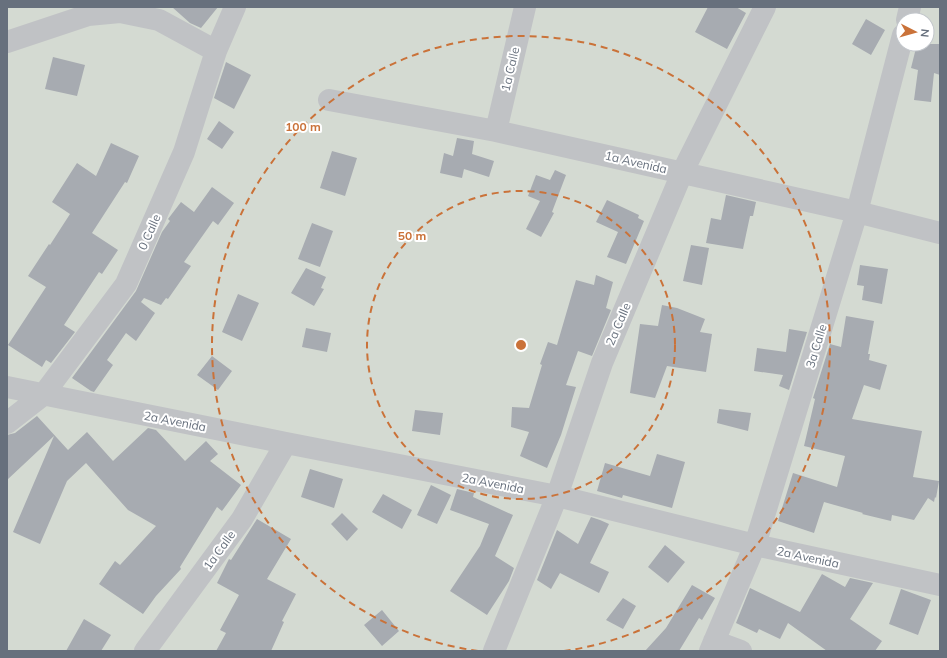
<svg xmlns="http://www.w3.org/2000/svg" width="947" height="658" viewBox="0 0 947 658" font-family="Mulish,sans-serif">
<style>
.green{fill:#d4dad2;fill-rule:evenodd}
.building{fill:#a7abb1}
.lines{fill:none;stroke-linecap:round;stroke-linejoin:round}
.minor{stroke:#c0c2c5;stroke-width:22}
.ring{fill:none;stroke:#ca7239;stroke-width:2;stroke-dasharray:7 5}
.labels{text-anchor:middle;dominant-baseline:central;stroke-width:4;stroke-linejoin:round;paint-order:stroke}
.street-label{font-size:12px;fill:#67707d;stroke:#fff}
.centre{fill:#ca7239;stroke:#fff;stroke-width:2}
.ring-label{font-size:12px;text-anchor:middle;font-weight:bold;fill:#ca7239;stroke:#fff;stroke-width:4;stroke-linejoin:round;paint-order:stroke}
</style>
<rect width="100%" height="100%" fill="#f3f4f0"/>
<path class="green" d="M7,7h933v644h-933zM903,20h24v24h-24z"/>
<path class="building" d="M172,7h46l-17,21 -11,-5z
M708,7h28l10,6 -19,36 -32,-17z
M866,19l19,11 -14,25 -19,-11z
M917,44h23v31l-6,-2 -3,29 -17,-2 4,-30 -7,-2z
M53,57l32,8 -8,31 -32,-7z
M226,62l25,13 -17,34 -20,-11z
M219,121l15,11 -12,17 -15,-10z
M457,138l17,3 -2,13 22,7 -5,16 -25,-8 -2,9 -22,-5 4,-20 9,3z
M111,143l28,13 -12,27 -2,-1 -33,51 26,17 -16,24 -3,-2 -35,53 11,7 -24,31 -5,-3 -4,7 -34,-22 38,-58 -18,-11 21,-32 1,1 20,-31 -18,-12 25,-39 19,13z
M332,151l25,7 -12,38 -25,-8z
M555,170l11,5 -14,37 2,1 -13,24 -15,-8 14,-28 -12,-5 8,-21 14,5z
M212,187l22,16 -16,22 -5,-4 -29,41 7,4 -23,33 -2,-1 -5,7 -17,-7 -3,4 14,11 -19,28 -10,-8 -19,27 6,5 -19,27 -3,-1 -19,-13 64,-87 26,-59 8,-11 -2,-2 13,-17 13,10z
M726,195l30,7 -3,14h-3l-7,33 -37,-6 5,-25 10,2z
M607,200l32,15 -1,3 6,3 -18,43 -19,-7 11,-25 -22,-10z
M312,223l21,8 -13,36 -22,-8z
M691,245l18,3 -7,37 -19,-4z
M860,265l28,4 -6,35 -20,-4 2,-14 -7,-1z
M306,268l20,9 -5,11 3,1 -10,17 -23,-13z
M596,275l17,7 -7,26 5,2 -19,46 -14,-5 -12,34 10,2 -15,48 -14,33 -27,-12 9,-24 -18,-5 1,-20 17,1 13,-43 -2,-1 8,-22 9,3 19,-65 18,5z
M238,294l21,9 -17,38 -20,-9z
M662,305l15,3 28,11 -5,13 12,2 -6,38 -39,-6 -12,32 -25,-5 10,-69 18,2z
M846,316l28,5 -6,33h2l-1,6 18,5 -7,25 -16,-5 -12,34 70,12 -9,46 26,4 -3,17 -1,-1 -1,5 -6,-4 -14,22 -22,-5 -1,6 -29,-7 1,-1 -39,-11 -10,31 -36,-12 15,-48 44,14 8,-31 -41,-10 11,-47 -2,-1 17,-54 11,3z
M306,328l25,5 -4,19 -25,-5z
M789,329l18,3 -18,58 -10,-4 4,-11 -29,-4 3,-23 29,4z
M212,356l20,15 -14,19 -21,-15z
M719,409l32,4 -3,18 -31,-8z
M415,410l28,3 -3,22 -28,-4z
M37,416l31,34 19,-18 26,29 35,-33 8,2 29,31 21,-20 12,13 -8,7 31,24 -19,26 -5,-4 -37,60 1,2 -25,27 -13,18 -44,-30 16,-23 5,4 36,-39 -28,-16 -42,-47 -19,18 -27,63 -27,-12 41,-96 -47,44v-45l8,-2z
M657,454l28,8 -13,46 -49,-13 -1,3 -25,-7 8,-28 45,13z
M310,469l33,10 -9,29 -33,-11z
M431,485l20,10 -14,29 -20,-9z
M457,489l17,4 -1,4 40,18 -18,41 19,12 -5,13 -22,34 -37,-24 30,-45 9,-22 -39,-14z
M383,494l29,16 -10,19 -30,-17z
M342,513l16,16 -11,12 -16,-17z
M591,517l9,3 9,4 -19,39 19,9 -10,21 -39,-20 -9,16 -14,-9 20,-50 21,14z
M257,519l34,20 -24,40 29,15 -14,27 2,1 -13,29h-55l10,-18 -6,-3 19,-35 -22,-12 12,-24 2,1z
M665,545l20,17 -17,21 -20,-16z
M822,574l23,13 5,-9 23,5 -23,36 32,22 -7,10h-48l-39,-28 -8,16 -21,-10 -2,4 -21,-10 14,-35 50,24z
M692,585l23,13 -13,22 -3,-2 -20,33h-34l21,-23z
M901,589l30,11 -13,35 -29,-11z
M623,598l13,8 -13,23 -17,-9z
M382,610l17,21 -17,15 -18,-21z
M84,619l27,16 -10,16h-35z"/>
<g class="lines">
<path class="minor" d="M907,20l3,-13
M7,42l81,-27 32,-3 39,8 57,31
M329,100l167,31 361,81 83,21
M496,131l29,-124
M7,387l279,56 271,53 198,49 185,40
M7,423l36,-28 83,-111 58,-132 32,-101 19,-44
M714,641l27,10
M145,651l97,-132 44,-76
M494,651l63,-155 45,-133 80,-190 83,-166
M710,651l45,-106 102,-333 46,-177"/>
</g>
<g class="ring">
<circle cx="521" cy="345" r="154"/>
<path d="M478 651A309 309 0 1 1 564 651"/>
</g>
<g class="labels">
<g class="street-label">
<text transform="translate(510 69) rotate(-77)">1a Calle</text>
<text transform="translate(636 162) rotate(13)">1a Avenida</text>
<text transform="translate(149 232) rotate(-66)">0 Calle</text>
<text transform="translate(618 324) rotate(-67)">2a Calle</text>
<text transform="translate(816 346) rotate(-73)">3a Calle</text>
<text transform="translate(175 421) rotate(11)">2a Avenida</text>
<text transform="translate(493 483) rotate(11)">2a Avenida</text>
<text transform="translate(219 550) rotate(-54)">1a Calle</text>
<text transform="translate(808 557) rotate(12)">2a Avenida</text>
</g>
</g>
<circle cx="521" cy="345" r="6" class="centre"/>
<g class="ring-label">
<text x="303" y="131">100 m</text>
<text x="412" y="240">50 m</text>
</g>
<rect width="947" height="658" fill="none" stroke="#67707d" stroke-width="16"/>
<g transform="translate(915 32) rotate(96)"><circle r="19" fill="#ffffff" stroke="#c2c6cb"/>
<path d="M0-3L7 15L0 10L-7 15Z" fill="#ca7239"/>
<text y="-6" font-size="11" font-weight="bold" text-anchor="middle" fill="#67707d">N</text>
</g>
</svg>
